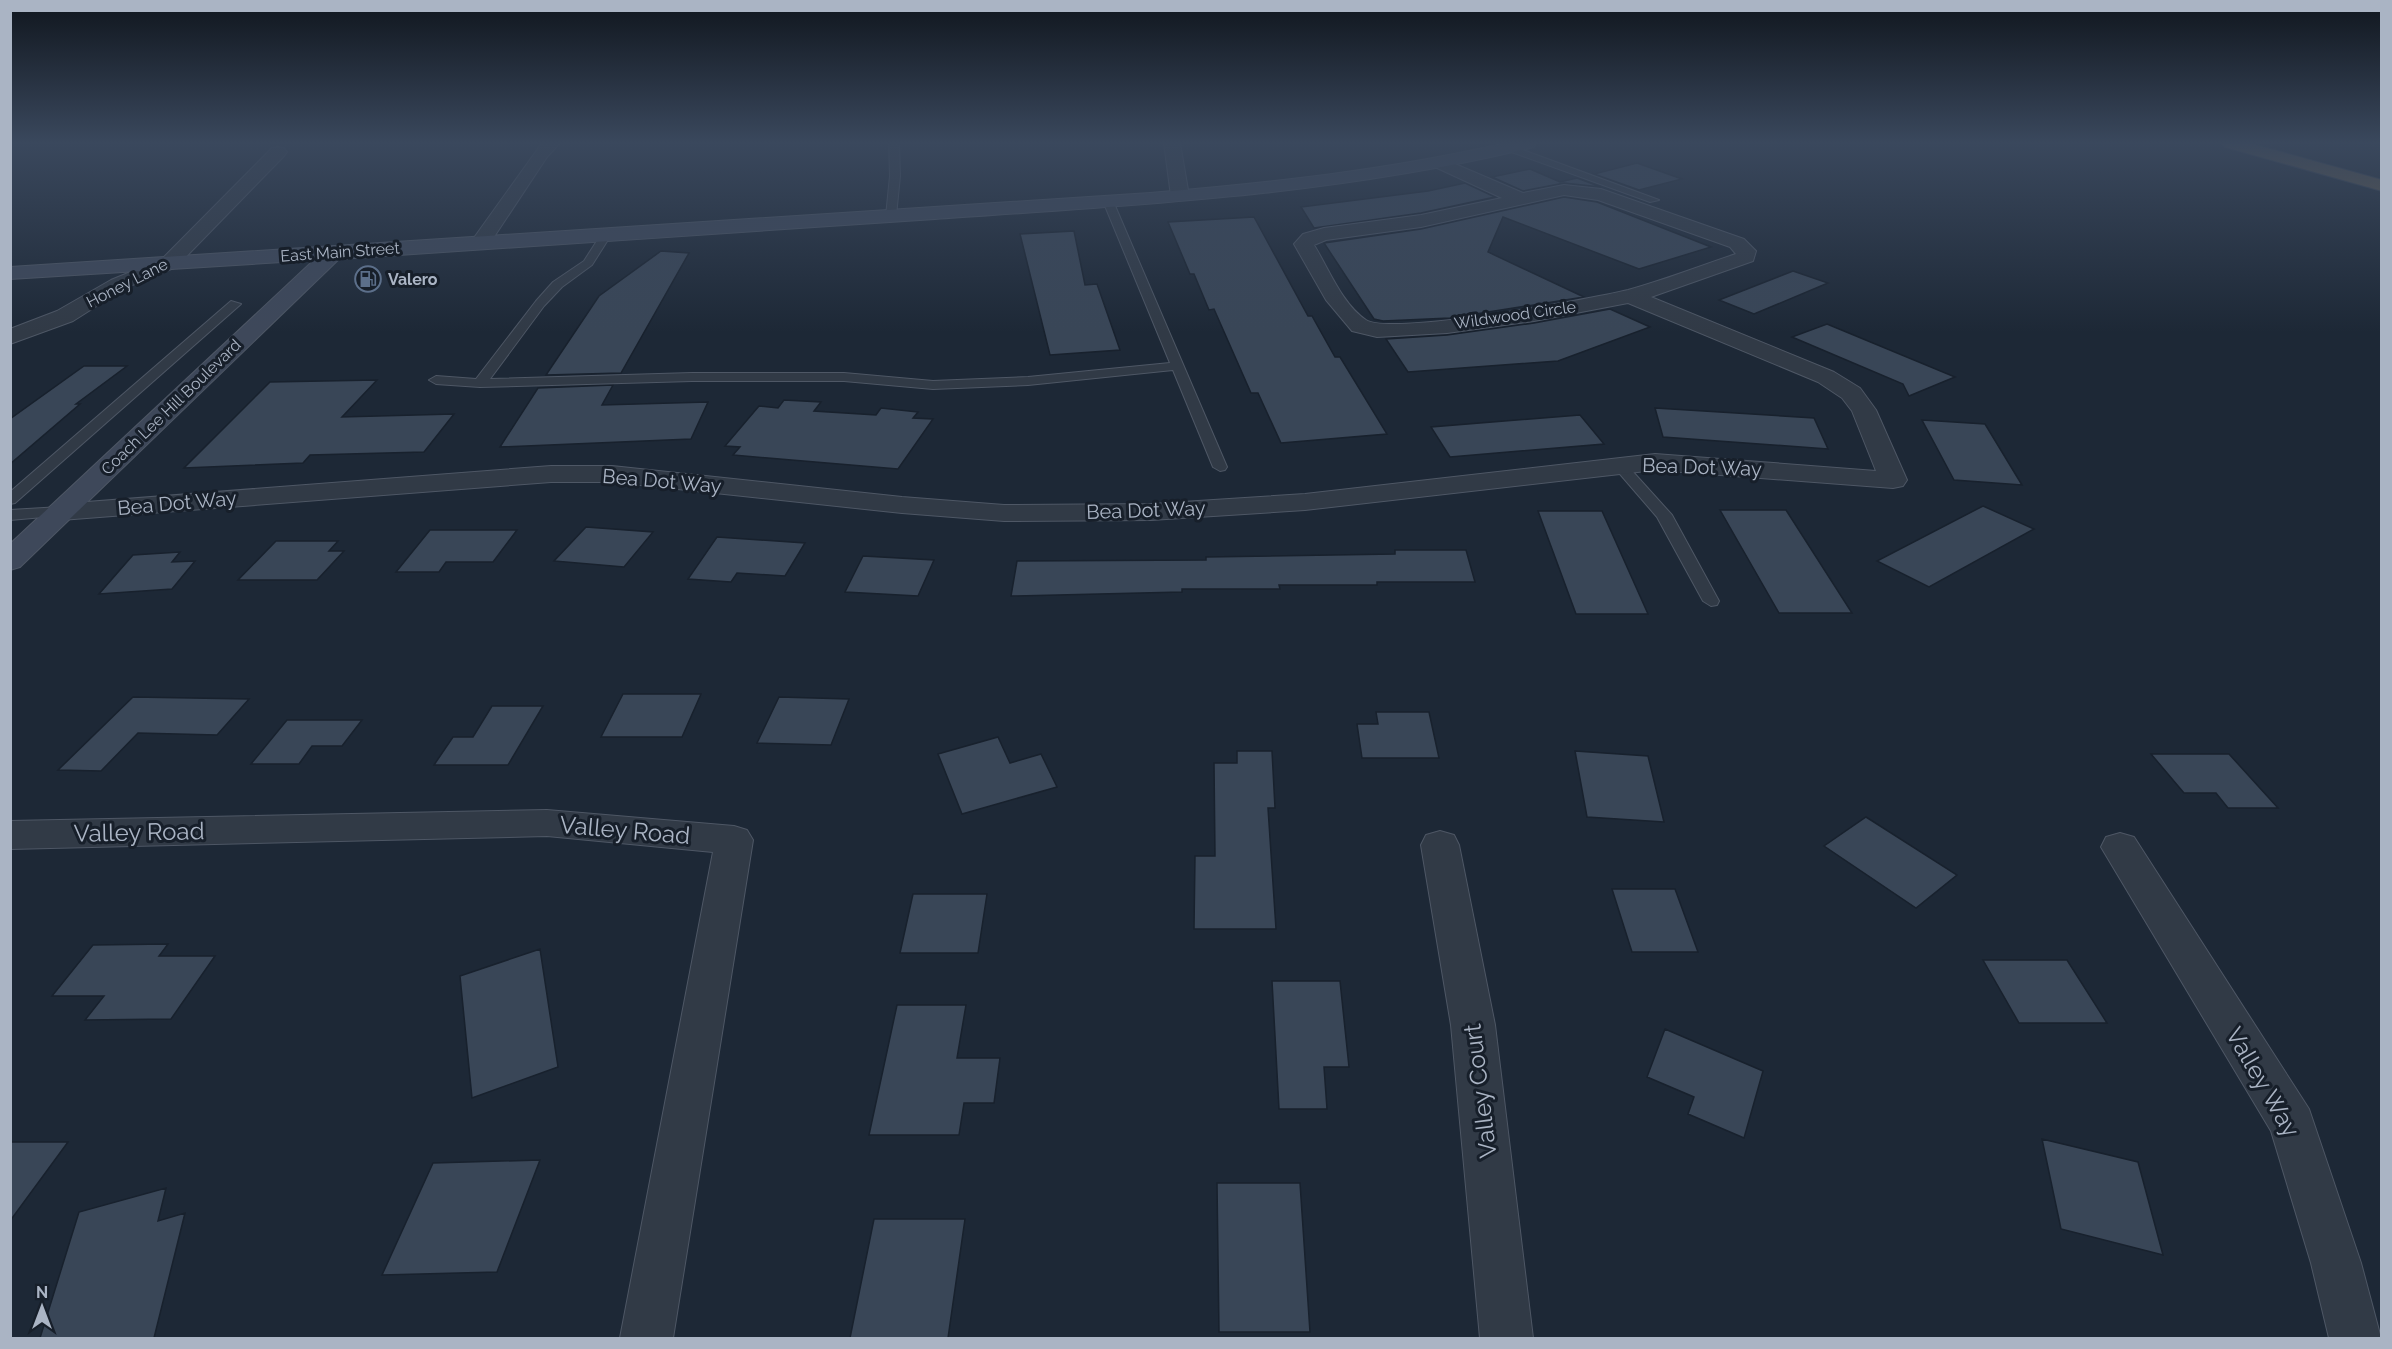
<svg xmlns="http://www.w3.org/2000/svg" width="2392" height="1349" viewBox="0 0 2392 1349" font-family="Raleway,sans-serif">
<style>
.building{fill:#394657;stroke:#18212d;stroke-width:1.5}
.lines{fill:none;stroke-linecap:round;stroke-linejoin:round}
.lane-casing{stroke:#4e5765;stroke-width:2}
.street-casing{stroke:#4e5765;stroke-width:2}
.secondary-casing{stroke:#4e5765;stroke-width:2}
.highway-casing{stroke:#3b4451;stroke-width:2}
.lane{fill:#313a46;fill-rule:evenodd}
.street{fill:#313a46;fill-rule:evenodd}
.secondary{fill:#3e485a;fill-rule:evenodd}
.highway{fill:#6d614d;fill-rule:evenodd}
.labels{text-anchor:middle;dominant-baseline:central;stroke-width:6;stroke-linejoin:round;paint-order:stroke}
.far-street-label{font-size:16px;fill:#aab4c4;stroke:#171f2a}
.far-poi-label{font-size:16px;font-weight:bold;fill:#aab4c4;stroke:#171f2a;text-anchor:start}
.street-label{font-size:20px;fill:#aab4c4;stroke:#171f2a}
.near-street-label{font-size:24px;fill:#aab4c4;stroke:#171f2a}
</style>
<rect width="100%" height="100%" fill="#1d2836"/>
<path class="building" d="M1637,163l45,16 -43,11 -45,-16z
M1530,169l30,13 17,-4 24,9 -37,-4 -41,8 -31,-14z
M1465,183l30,14 -74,16 -107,15 -13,-21 127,-16z
M1564,197l33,5 114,45 -72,22 -136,-52 -15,35 96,45 -134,21 -67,3 -9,-2 -50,-76 97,-14z
M1254,217l54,99h4l23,41h5l47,77 -106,9 -23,-50h-7l-37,-84 -5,1 -15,-36h-4l-22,-52z
M1074,231l11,54 12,-1 23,66 -70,5 -30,-121z
M661,251l28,2 -68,120 -75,2 53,-79z
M1793,271l35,12 -74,31 -35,-14z
M1610,309l40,18 -92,34 -150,11 -22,-33 61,-4 87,-12z
M1827,324l128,53 -46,19 -6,-12 -111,-47z
M84,366h43l-51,38h4l-70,60v-45z
M377,380l-35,37 112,-3 -30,38 -114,3 -7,8 -119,5 86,-86z
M613,385l-11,20 106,-3 -17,37 -191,8 38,-59z
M784,400l37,2 -7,9 62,4 5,-7 37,4 -5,6 20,1 -35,50 -165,-14 7,-8 -15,-1 34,-40 19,2z
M1655,408l159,10 14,31 -165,-12z
M1580,415l24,29 -154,13 -19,-30z
M1922,420l63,4 37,61 -68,-5z
M1983,506l51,23 -105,58 -52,-26z
M1720,510h66l66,103h-73z
M1538,511h64l46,103h-72z
M586,527l67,5 -29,35 -70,-6z
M430,530h87l-24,32h-47l-7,10h-43z
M717,537l88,6 -20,33 -48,-3 -6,9 -43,-3z
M276,541h62l-9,10h15l-27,29h-79z
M1395,550h71l9,32h-98v3h-98l1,4h-98v3l-171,4 6,-35 189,-1v-3l189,-3z
M180,552l-8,10 23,-1 -23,28 -73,5 34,-39z
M863,556l71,4 -16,36 -73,-4z
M623,694h78l-19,43h-81z
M133,697l116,2 -32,36 -79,-2 -37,38 -43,-1z
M779,697l70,2 -18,46 -74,-2z
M492,706h51l-35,59h-74l19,-28h20z
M1376,712h53l10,46h-77l-5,-34h21z
M287,720h75l-20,26h-30l-13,18h-48z
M998,737l12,26 31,-9 16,33 -95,27 -24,-60z
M1237,751h35l3,57h-7l8,121h-82l1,-73h20l-1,-93h23z
M1575,751l73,5 16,66 -77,-5z
M2151,754h78l49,54h-50l-12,-15h-32z
M1866,817l91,58 -41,33 -92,-62z
M1612,889h63l23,63h-66z
M913,894h74l-9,59h-78z
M168,944l-9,12h56l-44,63 -86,1 19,-24h-52l41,-51z
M540,949l18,118 -86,31 -12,-122z
M1983,960h84l40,63h-88z
M1272,981h68l9,86h-25l3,42h-48z
M897,1005h69l-9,53h43l-6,45h-30l-5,32h-90z
M1665,1029l98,42 -19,67 -56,-24 6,-17 -47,-20z
M2042,1139l96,23 25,93 -102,-26z
M10,1142h58l-58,79z
M540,1160l-43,112 -115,3 51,-112z
M1217,1183h83l10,149h-91z
M166,1188l-8,33 27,-8 -31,125h-114l39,-126z
M874,1219h91l-17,119h-98z"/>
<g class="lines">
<g class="lane-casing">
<path id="lane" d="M889,143h10l1,33 -4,40 -5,3 -5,-3 4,-40z
M1506,146h6l147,54 -9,2 -144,-52z
M1108,198l5,3 114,266 -2,3 -5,1 -7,-4 -40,-97 -145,15 -95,4 -89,-8h-152l-212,6 -44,-3 -7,-4 7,-4 40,3 60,-78 17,-19 31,-21 18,-28 4,-1 5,3 -19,30 -30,22 -18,19 -54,73 202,-6h152l89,8 95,-4 142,-14 -67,-162z
M231,301l10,3 -226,199 -5,1v-12z
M1620,462l5,1 47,52 47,86 -2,4 -6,1 -8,-5 -46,-84 -44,-51z
M61,507l8,5 -3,3 -56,5v-10z"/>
</g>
<g class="street-casing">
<path id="street" d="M542,143h18l-13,14 -59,89h-14l-3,-4z
M1164,143h16l9,53 -3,4h-12l-3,-4z
M278,147l6,1 3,4 -3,4 -108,111 -51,21 -52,33 -63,23v-15l47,-18 54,-31 51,-21 110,-111z
M1441,158l82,35 41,-8 37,4 143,50 12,12 -3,10 -102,36 183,75 26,16 16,22 31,70 -4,6 -10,2 -238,-18 -350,40 -154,10 -147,1 -102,-8 -290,-31h-61l-490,38 -10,-2 -4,-6 4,-6 10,-2 490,-38h61l290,31 102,8 147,-1 154,-10 350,-40 221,17 -24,-60 -10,-13 -24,-16 -190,-79 -94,18 -87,12 -70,4 -25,-6 -26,-31 -32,-56 9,-10 21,-6 97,-13 81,-17 -67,-31 -3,-4zM1564,195l34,5 132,47 6,7c-36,12 -72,26 -108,36 -38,9 -237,46 -262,30 -24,-16 -37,-51 -52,-75l12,-5 95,-13z
M547,810l187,16 13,4 6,10 -80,498h-53l93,-486 -166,-16 -537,13v-28z
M1440,831l14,4 5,10 36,180 38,313h-53l-29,-313 -30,-180 5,-10z
M2120,833l14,4 175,272 52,154 20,75h-52l-18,-75 -40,-132 -170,-284 5,-10z"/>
</g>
<g class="secondary-casing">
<path id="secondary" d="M1506,143h30l-2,4c-196,48 -398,58 -599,72 -199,13 -397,27 -596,40l-319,308 -10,3v-26l304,-284 -304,19v-12l1140,-74c120,-10 238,-23 356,-50z"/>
</g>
<g class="highway-casing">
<path id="highway" d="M2223,143h26l133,37v11l-157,-44z"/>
</g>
<use href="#lane" class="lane"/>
<use href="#street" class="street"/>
<use href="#secondary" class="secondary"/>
<use href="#highway" class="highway"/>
</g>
<linearGradient id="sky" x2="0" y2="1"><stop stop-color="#10161e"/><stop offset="0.43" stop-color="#3a485d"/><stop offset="1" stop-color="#3a485d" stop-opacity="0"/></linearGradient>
<rect width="2392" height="332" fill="url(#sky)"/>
<defs>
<g id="fuel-ring" transform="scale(1.35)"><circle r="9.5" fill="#171f2a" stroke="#5c6f8a" stroke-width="1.5"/><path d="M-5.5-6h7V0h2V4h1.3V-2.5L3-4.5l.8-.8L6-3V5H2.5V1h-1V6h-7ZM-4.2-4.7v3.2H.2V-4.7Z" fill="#5c6f8a"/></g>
</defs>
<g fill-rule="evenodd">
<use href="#fuel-ring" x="368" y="279"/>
</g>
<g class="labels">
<g class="far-street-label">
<text transform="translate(340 252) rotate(-4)">East Main Street</text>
<text transform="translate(127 283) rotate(-27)">Honey Lane</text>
<text transform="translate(1515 315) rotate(-8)">Wildwood Circle</text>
<text transform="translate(171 407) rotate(-44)">Coach Lee Hill Boulevard</text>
</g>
<g class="far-poi-label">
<text x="388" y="279">Valero</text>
</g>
<g class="street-label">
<text transform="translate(1702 467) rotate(2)">Bea Dot Way</text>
<text transform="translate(662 481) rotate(5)">Bea Dot Way</text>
<text transform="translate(177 503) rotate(-5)">Bea Dot Way</text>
<text transform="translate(1146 510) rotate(-2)">Bea Dot Way</text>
</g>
<g class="near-street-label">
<text transform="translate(625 830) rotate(5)">Valley Road</text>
<text transform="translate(139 832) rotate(-1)">Valley Road</text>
<text transform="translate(2263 1082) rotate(60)">Valley Way</text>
<text transform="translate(1480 1091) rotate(-97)">Valley Court</text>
</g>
</g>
<rect width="2392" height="1349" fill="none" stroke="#aab4c4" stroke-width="24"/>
<g transform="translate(42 1307)" stroke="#171f2a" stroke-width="4.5" paint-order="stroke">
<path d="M0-4.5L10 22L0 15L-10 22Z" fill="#aab4c4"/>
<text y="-9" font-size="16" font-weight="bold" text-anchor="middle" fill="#aab4c4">N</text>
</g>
</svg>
